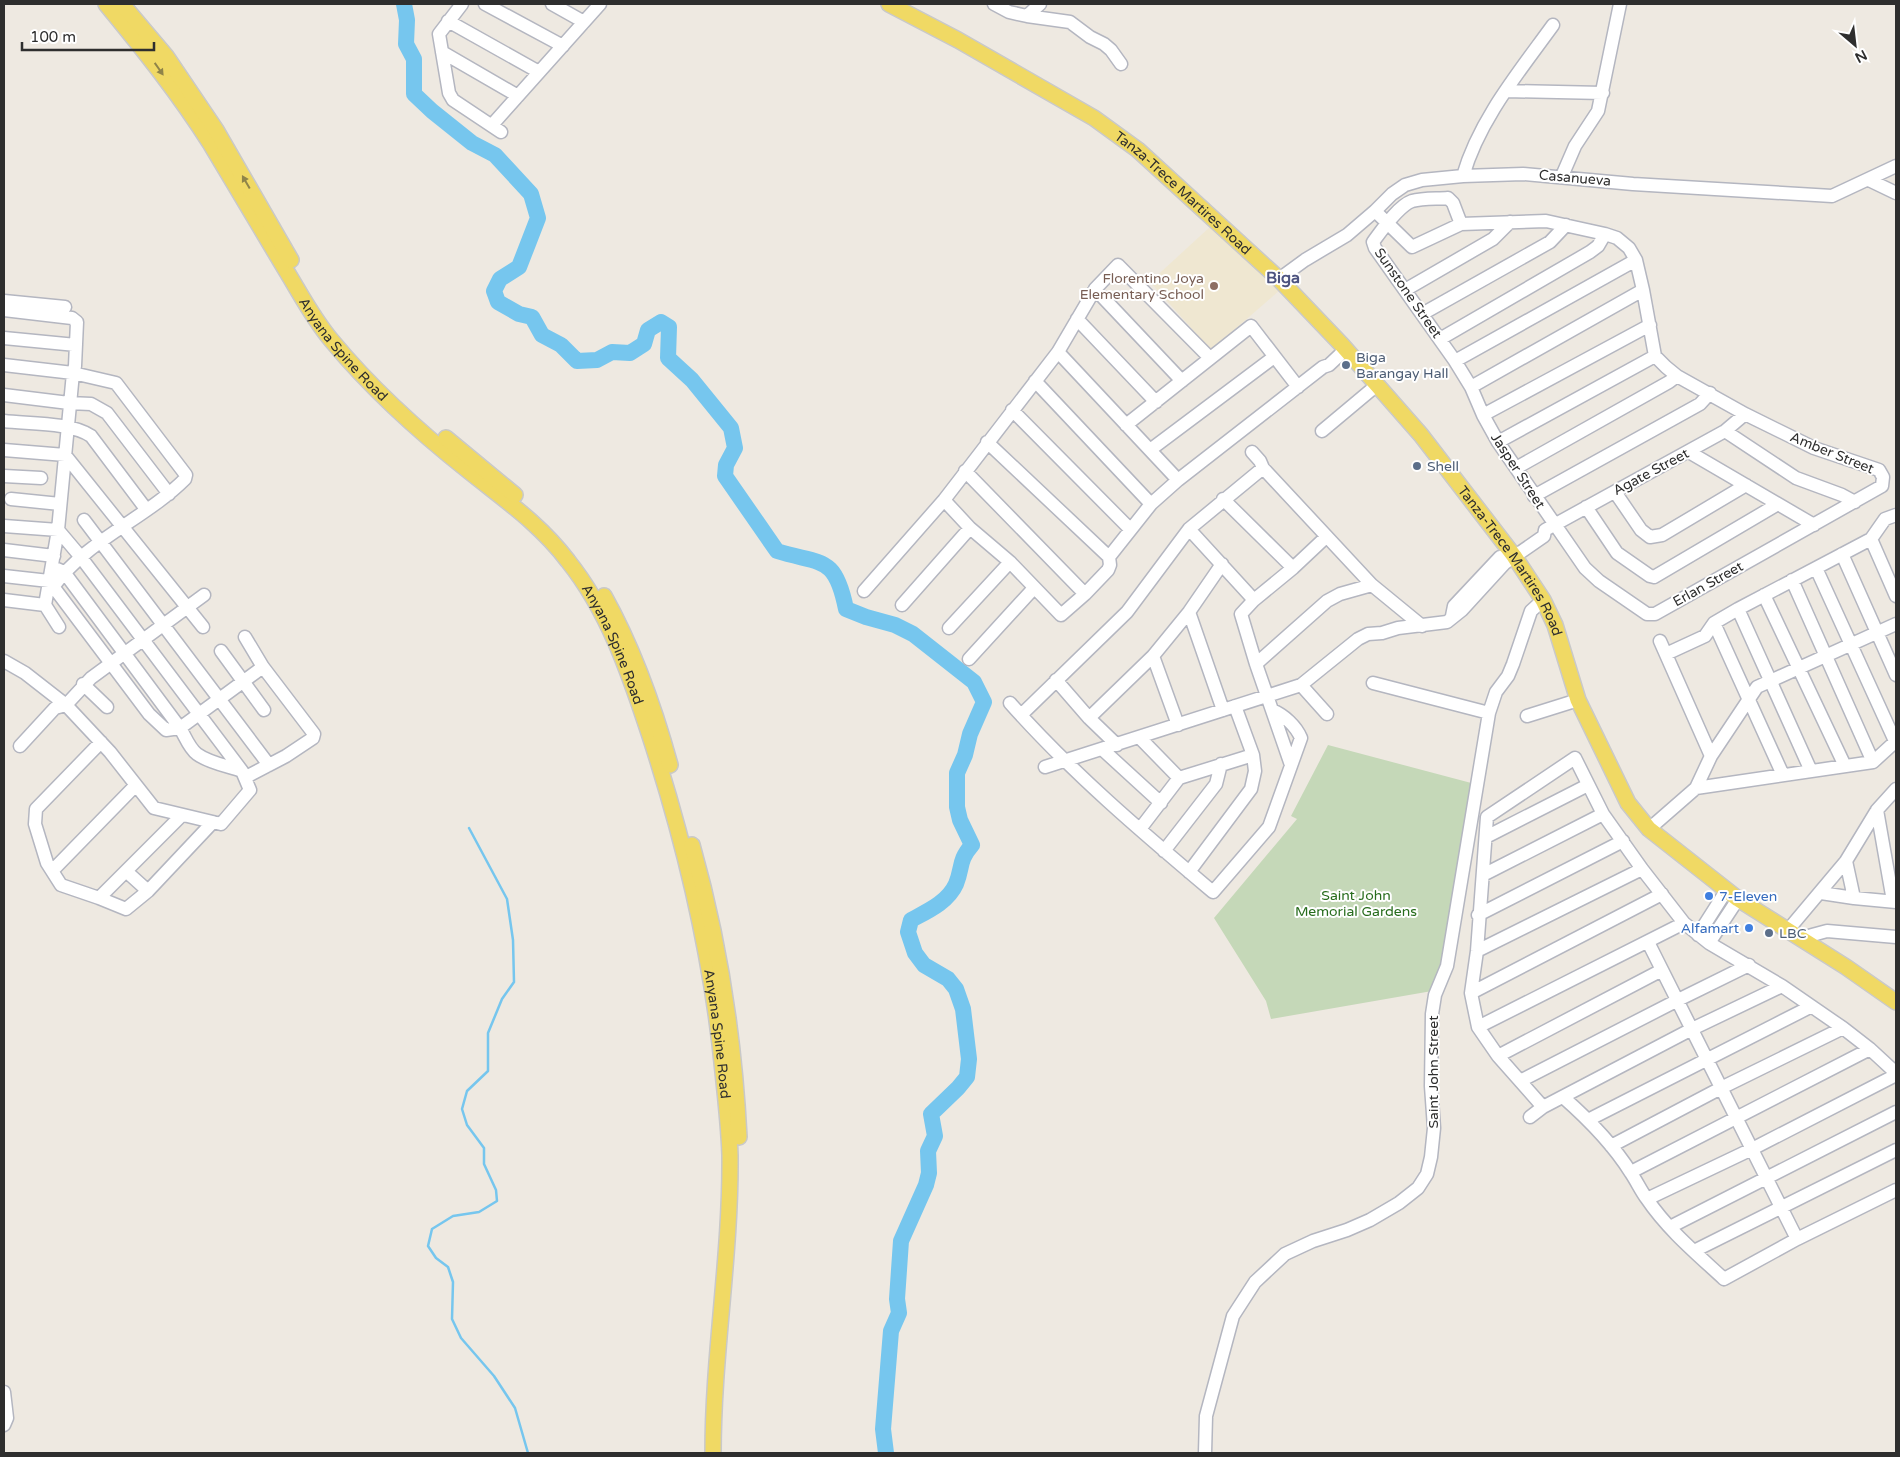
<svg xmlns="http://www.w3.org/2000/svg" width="1900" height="1457" viewBox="0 0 1900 1457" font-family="'Varela Round',sans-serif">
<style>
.education{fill:#efe7d1}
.cemetery{fill:#c5d8b8}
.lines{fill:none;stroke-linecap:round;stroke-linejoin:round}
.stream{stroke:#76c6ee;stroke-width:2.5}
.river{stroke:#76c6ee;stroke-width:16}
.minor-casing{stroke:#b4b6c0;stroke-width:15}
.major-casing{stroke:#c9c9c9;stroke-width:18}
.minor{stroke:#fff;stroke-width:12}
.major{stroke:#f0d964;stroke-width:15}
.oneway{fill:#8f8449}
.education-dot{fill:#8d6e63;stroke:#fff;stroke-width:2}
.service-dot{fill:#5c6f8a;stroke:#fff;stroke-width:2}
.shop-dot{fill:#3f7fe0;stroke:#fff;stroke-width:2}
.labels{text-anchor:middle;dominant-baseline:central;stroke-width:4;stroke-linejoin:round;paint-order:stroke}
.street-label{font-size:14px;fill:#2e2e2e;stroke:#fff}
.education-label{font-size:14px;fill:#785e54;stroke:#fff;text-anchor:end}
.service-label{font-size:14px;fill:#4e5e75;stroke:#fff;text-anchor:start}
.park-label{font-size:14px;fill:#276c1c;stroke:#fff}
.shop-label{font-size:14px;fill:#366cbe;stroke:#fff;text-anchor:start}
.quarter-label{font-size:16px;font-weight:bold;fill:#4d537f;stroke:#fff}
</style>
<rect width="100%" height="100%" fill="#eee9e1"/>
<path class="education" d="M1211,226l69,64 -69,60 -61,-68z"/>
<path class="cemetery" d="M1328,745l147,39 -29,179 -14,28 -161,28 -5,-18 -52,-83 83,-99 -6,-3z"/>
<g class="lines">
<path class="stream" d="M469,828l38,71 6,41 1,42 -12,17 -14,34v38l-21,20 -5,18 5,16 17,23v16l12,26 1,11 -18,11 -26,4 -21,13 -4,17 8,12 12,9 5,15 -1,37 9,19 33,38 21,32 13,45"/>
<path class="river" d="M404,4l3,16 -1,24 8,15v35l18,17 40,32 23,12 36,39 7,24 -12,31 -7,18 -19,12 -6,12 4,11 21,12 13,3 10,18 19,10 16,16 20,-1 15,-8 18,1 14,-9 4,-14 13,-8 8,5 -1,31 24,22 39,48 4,20 -9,17 -1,11 52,75c44,14 58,3 69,58l20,8 29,8 18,9 61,48 10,20 -14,32 -5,21 -8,18v34l3,13 12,25c-14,16 -9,22 -16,39 -8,18 -28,27 -45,36l-3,12 7,21 9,12 24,14 8,10 7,20 6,50 -2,18 -9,11 -27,26 4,22 -7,15 1,22 -3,12 -25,56 -4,58 2,14 -8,18 -8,98 3,24"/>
<g class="minor-casing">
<path id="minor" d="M462,4l-23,30 10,59 4,7 48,32
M485,4l78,42
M552,4l32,18
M994,4l15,8 18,4 43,6 20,15 14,7 7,6 10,14
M1027,16l13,-12
M448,21l91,51
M442,52l76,44
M1506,91l97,2
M492,125l108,-121
M1463,176c16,-56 56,-104 90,-151
M1562,176l13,-30 23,-35 22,-107
M1869,180l27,13
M1375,211l37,36 49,-23 85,-3 59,13 12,4 12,10 7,12 7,30 12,66 11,11 11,9 68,38 69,34 65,22 4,7 -1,9 -227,128h-8l-48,-33 -14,-13 -87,-126 -15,-27 -12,-28 -16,-26 -80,-113 -2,-6c9,-12 25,-36 39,-41 11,-3 25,-2 36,-3l5,5 8,21
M1279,279l26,-19 42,-25 28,-24 17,-17 13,-9 17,-5 41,-4 60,-2 110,10 199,12 64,-30
M1095,289l87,92
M1405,290l88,-51 17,-17
M4,301l61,6
M4,310l68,8 5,4 -2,44 -2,7 -69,-8
M1422,314l128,-72 16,-17
M1077,319l79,83
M4,338l72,7
M1440,339l150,-87 8,-6 7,-12
M1058,352l120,128
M1455,361l181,-101
M1035,381l116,123
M1471,387l172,-97
M4,395l65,8 22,1 16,9 62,81
M1012,410l118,119
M1483,415l167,-90
M4,421c24,3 67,1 87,15l55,73
M1126,425l125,-99 47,61
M1322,431l55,-46
M1725,431l71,47 46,17 13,7
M987,442l122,115 42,-53 27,-24 145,-113 6,-2 17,-16
M1498,442l157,-86
M4,450l61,5 138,172
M1150,450l124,-93
M1252,452l8,9 3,7
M1689,452l125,73
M1516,468l153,-86 8,-6
M965,471l120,123
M4,476l37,2
M1615,492l26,38 9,7 12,-2 84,-50
M1534,496l166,-92 10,-11
M11,499l49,5
M1223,499l70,69
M944,500l26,28 40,34 51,53 24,-21 23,-24 2,-5 -1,-8
M1586,507l31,46 33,23 4,1 124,-73
M84,520l185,245
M4,526l54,4 22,26 162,215 8,19 -29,34 -67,-16 -44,-56 -44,-47 -41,-32 -21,-12
M1189,529l65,71
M1871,539l25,57
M4,550l50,6
M1842,554l54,121
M1816,568l79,173
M57,569l7,3 116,156c5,8 9,20 17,26 12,9 31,12 45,17
M4,576l45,5 100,133 17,16 14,-2 83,-61
M1792,580l81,182
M864,591l80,-91 114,-148 37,-63 23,-24 92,93
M1764,595l81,171
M4,600l41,5 14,22
M45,605l13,-75 15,-157 43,10 70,92 -1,4c-40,40 -98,61 -132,108
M902,605l68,-77
M1738,609l73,162
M1189,612l34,98
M1452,616l2,-10 46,-49
M1714,623l69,152
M949,628l61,-66
M245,637l18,30 51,67 -1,4 -27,18 -40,21
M1660,641l51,115
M221,651l43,59
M1666,654l39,-18 9,-13 24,-14 133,-70 14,-20 11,-4
M1153,656l25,69
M969,659l65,-71
M1256,664l71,-63 13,-7 32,-9
M1056,680l33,38 28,27
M1373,683l116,30
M83,684l24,23
M1301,685l26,29
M1010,703c61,69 133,130 203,189l56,-65 32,-89c-5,-12 -17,-23 -29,-28
M1021,715l106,-103 62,-83 74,-61 109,117 50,41
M1527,716l51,-16
M1089,718l64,-62 36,-44 33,-48
M1140,738l39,40 -39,51
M20,746l35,-38 11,-3 25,-27 113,-83
M1102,749l59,54
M1291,765l-35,-101 -15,-50 13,-14 39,-32 33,-31
M1045,767l256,-82 57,-46 10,-5 14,-1 16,-5 49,-6 15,-12 43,-47 39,-27 1,-6 180,-99 20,-17
M1179,778l74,-23
M1696,788l177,-26 23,-21
M1877,810l16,91
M1649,829l47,-41 15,-32 46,-69 139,-63
M1486,837l102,-52
M1164,851l52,-67 5,-20
M1846,861l8,37
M52,871l83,-85
M127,872l21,19 65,-69
M1189,872l62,-83 4,-18 -2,-16 -18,-49
M1483,875l120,-61
M148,891l-22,18 -27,-11 83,-83
M1821,893l33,5 42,4
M99,898l-38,-13 -14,-22 -12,-39 1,-15 65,-67
M1478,915l145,-74
M1788,930l58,-69 31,-51 19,-21
M1698,935l28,-44
M1801,938l26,-7 69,6
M1648,942l149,297
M1709,943l29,-44
M1477,951l165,-82
M1471,993l191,-99
M1478,1027l206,-104
M1498,1056l164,-86
M1520,1081l158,-81 71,-35
M1563,1097c25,22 50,47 68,76 6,9 10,18 16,26 21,31 50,55 77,80l73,-40 99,-49
M1543,1107l-45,-51 -20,-29 -7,-34 6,-42 10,-134 88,-59 28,56 39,55 42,54 25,20 73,43 61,42 27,21 26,24
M1530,1117l13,-10 149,-78 90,-43
M1588,1120l222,-113
M1611,1146l110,-58 122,-60
M1631,1172l239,-123
M1647,1199l105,-50 144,-74
M1670,1227l226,-115
M1694,1251l202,-101
M4,1392l3,26 -3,7
M1205,1453l1,-37 27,-100 22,-34 30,-28 28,-13 34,-11 23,-10 29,-17 19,-15 9,-14 4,-17 3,-29 -3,-42 1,-72 3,-19 12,-29 42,-253 7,-21 12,-16 5,-12 18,-53 12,-11"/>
</g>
<g class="major-casing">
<g id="major">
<path id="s1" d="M106,4c37,45 73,90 104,139 26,43 51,86 77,129 14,23 27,48 45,69 38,46 91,94 138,131 35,28 71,53 98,89 40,50 61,111 81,172 36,110 63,224 74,339 3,28 6,55 7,83 1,100 -17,199 -17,298"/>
<path d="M122,4l44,52 50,74 75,130"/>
<path id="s2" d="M889,4l69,36 136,78 44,32 141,129 63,66 79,90 93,121 29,44 12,25 23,75 50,103 21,26 89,70 108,68 50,35"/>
<path d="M446,438l69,57"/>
<path d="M604,596c29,52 50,111 66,169"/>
<path d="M692,845c27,95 42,193 47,292"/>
</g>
</g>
<use href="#minor" class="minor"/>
<use href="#major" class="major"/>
</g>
<defs><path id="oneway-solid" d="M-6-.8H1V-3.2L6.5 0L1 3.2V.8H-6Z" transform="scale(1.25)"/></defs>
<g class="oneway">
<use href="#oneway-solid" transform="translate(159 69) rotate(55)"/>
<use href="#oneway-solid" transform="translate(246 182) rotate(-120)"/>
</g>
<circle class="education-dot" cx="1214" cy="286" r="5"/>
<g class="service-dot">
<circle cx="1346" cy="365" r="5"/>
<circle cx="1417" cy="466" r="5"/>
<circle cx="1769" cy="933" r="5"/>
</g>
<g class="shop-dot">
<circle cx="1709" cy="896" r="5"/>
<circle cx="1749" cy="928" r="5"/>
</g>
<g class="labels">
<g class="street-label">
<text transform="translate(1575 178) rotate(5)">Casanueva</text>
<text stroke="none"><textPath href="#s2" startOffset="351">Tanza-Trece Martires Road</textPath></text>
<text transform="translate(1408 293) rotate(55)">Sunstone Street</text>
<text stroke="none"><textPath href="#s1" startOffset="420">Anyana Spine Road</textPath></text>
<text transform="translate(1832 453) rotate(22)">Amber Street</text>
<text transform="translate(1518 471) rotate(57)">Jasper Street</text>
<text transform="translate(1651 472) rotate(-28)">Agate Street</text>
<text stroke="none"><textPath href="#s2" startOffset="846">Tanza-Trece Martires Road</textPath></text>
<text transform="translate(1708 584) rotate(-29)">Erlan Street</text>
<text stroke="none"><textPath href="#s1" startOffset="825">Anyana Spine Road</textPath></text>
<text stroke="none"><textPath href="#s1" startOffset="1230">Anyana Spine Road</textPath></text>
<text transform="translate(1433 1072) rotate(-90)">Saint John Street</text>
</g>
<g class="education-label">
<text x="1204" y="278">Florentino Joya<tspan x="1204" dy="16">Elementary School</tspan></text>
</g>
<g class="service-label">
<text x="1356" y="357">Biga<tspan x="1356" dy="16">Barangay Hall</tspan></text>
<text x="1427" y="466">Shell</text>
<text x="1779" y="933">LBC</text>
</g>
<g class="park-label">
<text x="1356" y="895">Saint John<tspan x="1356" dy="16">Memorial Gardens</tspan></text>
</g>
<g class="shop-label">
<text x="1719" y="896">7-Eleven</text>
<text x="1739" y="928" text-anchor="end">Alfamart</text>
</g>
<g class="quarter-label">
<text x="1283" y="278">Biga</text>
</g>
</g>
<rect width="1900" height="1457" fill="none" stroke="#2e2e2e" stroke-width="10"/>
<g transform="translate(1855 45) rotate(152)" stroke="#ffffff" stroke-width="4" paint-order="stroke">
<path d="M0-4L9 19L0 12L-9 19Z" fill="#2e2e2e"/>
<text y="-8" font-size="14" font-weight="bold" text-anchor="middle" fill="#2e2e2e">N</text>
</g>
<path d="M22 42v8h132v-8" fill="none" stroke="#2e2e2e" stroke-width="2.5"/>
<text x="30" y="42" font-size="15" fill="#2e2e2e" stroke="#ffffff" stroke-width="4" paint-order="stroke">100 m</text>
</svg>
